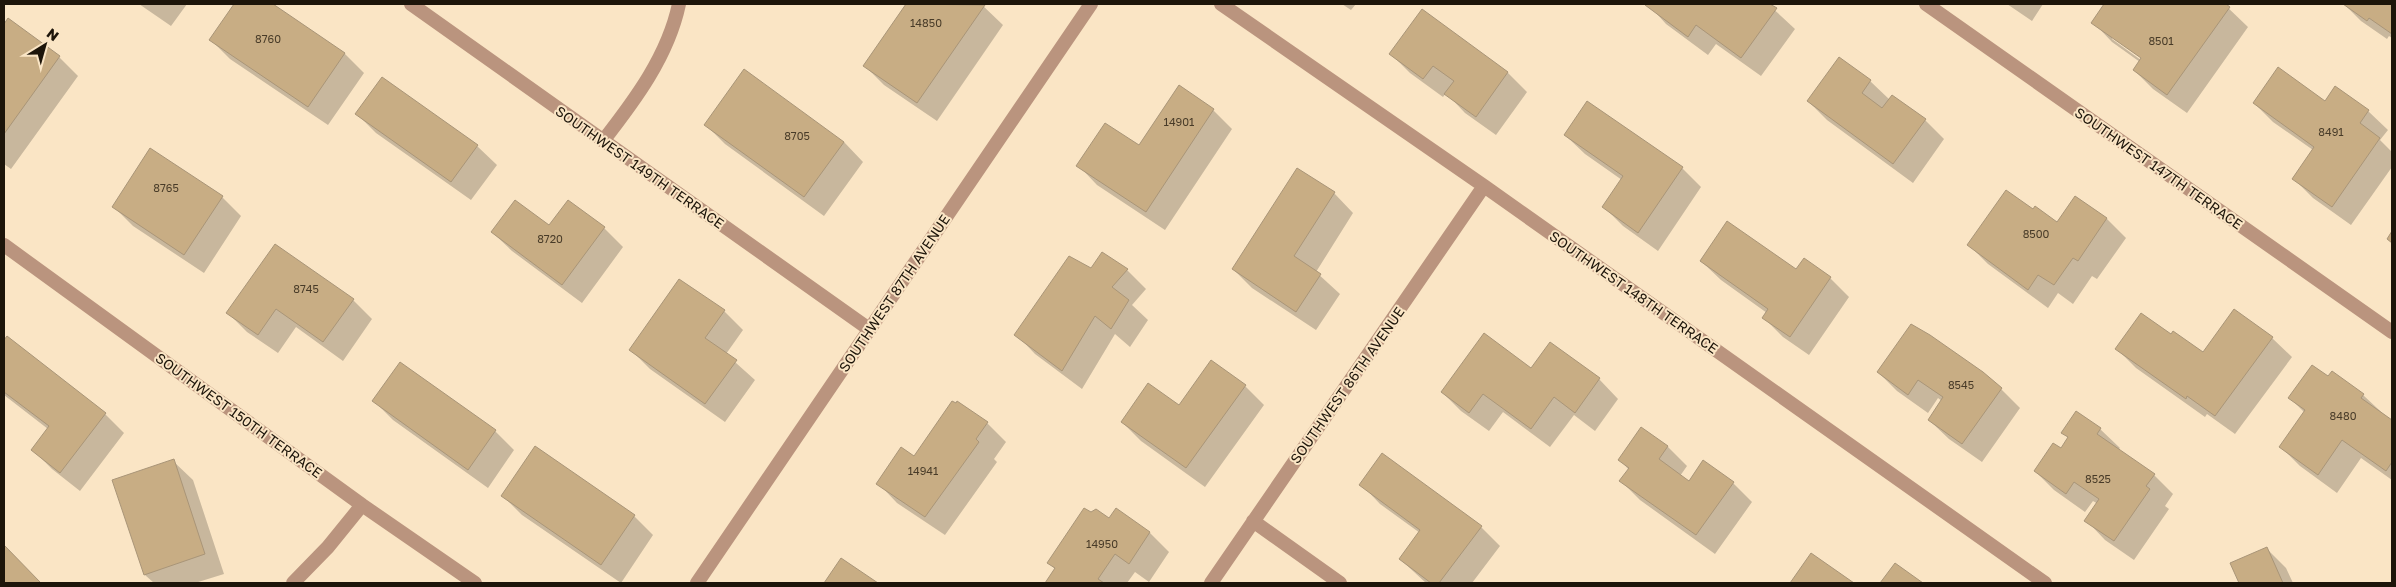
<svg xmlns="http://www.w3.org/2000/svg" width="2396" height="587" viewBox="0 0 2396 587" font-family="'Golos Text',sans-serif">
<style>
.shadow{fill:#0003;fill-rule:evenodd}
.building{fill:#c8ad84;stroke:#a99578}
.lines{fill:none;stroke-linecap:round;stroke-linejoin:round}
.minor{stroke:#ba947e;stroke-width:14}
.tertiary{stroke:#ba947e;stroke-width:14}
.labels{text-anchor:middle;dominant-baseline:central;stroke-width:4;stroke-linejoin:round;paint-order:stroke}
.number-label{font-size:11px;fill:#483b28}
.street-label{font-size:14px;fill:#1d150a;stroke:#fae5c5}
</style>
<rect width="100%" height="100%" fill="#fae5c5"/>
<path class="shadow" d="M139,4h48l-16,22z
M235,4h36l74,50 19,19 -36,52 -98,-66 -19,-19z
M907,4h74l22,21 -66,96 -53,-36 -19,-19z
M1342,4h14l-5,6z
M1648,4h120l27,25 -34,47 -45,-32 -8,11 -42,-31z
M2007,4h36l-11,17z
M2106,4h118l24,23 -61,86 -34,-24 -19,-19 6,-8 -28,-20 -19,-20zM2112,36l35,25 -2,2 -33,-24z
M2344,4h48v34l-3,-2 -2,3 -26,-18z
M1422,11l86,62 19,19 -31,43 -31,-22 -19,-20 -3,4 -33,-24 -19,-19z
M8,20l51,37 19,19 -67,93 -7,-5v-138z
M382,78l95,68 20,19 -26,35 -95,-67 -19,-19z
M1870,81l20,19 35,20 19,19 -31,44 -86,-63 -19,-19z
M2325,102l43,9 20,19 -8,10 12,12v15l-41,58 -38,-27 -20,-20 20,-28 -40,-28 -19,-19z
M1213,110l19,19 -67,101 -68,-45 -19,-20 61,-18z
M705,124l139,18 19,20 -39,54 -99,-72z
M1565,135l117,33 19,19 -43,64 -35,-25 -19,-19 18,-27 -37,-26z
M1298,170l36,23 19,20 -37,59 24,22 -24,36 -64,-42 -19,-19z
M222,197l19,19 -37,57 -71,-47 -20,-20z
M2076,197l31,22 19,19 -29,41 -5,-3 -19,28 -15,-11 -10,15 -60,-44 -19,-19 88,-22z
M549,227l55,1 19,19 -41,56 -70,-52 -20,-19z
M1805,260l25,18 19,19 -40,58 -26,-18 -19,-19 3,-5 -46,-33 -20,-19 96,10z
M1091,270h36l19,19 -14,16 16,15 -18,27 -15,-13 -33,55 -47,-35 -19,-20z
M353,300l19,19 -29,42 -47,-34 -18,26 -31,-21 -19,-19z
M2234,310l38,28 20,19 -57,77 -28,-20 -2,3 -69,-49 -19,-19 54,-13 32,18z
M724,311l19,19 -17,24 29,26 -30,42 -75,-53 -19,-19z
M7,338l98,76 19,19 -44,58 -28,-22 -19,-19 15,-21 -44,-34v-53z
M1550,343l49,36 19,20 -23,32 -21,-16 -24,32 -47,-35 -14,19 -28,-20 -19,-19 89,-23z
M401,364l94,67 19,19 -26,38 -95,-68 -19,-19z
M1878,372l123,17 19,19 -38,54 -33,-23 -20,-19 13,-19 -4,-3 -10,15 -31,-22z
M2328,378l35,17 29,27v58l-31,-22 -24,35 -37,-27 -19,-19 24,-34 -15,-15z
M1245,386l19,19 -59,82 -64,-46 -19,-19 57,-15z
M2077,412l23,17 20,19 -2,2 36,25 19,19 -8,12 4,3 -35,51 -29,-20 -19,-20 12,-16 -5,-3 -8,11 -31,-22 -19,-19 26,-22 8,-10 -6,-7z
M987,423l19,19 -12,17 3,3 -52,73 -48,-32 -19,-20 37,-25z
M1641,429l27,18 19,19 -7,10 10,6 43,1 19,19 -37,52 -75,-54 -19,-19 8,-11 -9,-10z
M536,448l98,68 19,19 -32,48 -99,-68 -19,-19z
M173,461l20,19 31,94 -29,9h-41l-9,-8z
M1361,484l120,43 19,19 -28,37h-46l-26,-24 20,-26 -40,-29z
M1116,510l34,23 19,19 -20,30 -14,-10 -8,11h-80l9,-13 -7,-7 61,-43z
M4,546l4,4 32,33h-36z
M2267,549l19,19 7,15h-53l-8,-19z
M1811,554l41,29h-61z"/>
<path class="building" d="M234,4h39l72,49 -37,54 -99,-67z
M906,4l79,1 -68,98 -54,-37z
M1646,4h124l7,4 -36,50 -45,-33 -8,12 -43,-32z
M2104,4h122l4,3 -63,88 -34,-25 8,-12 -50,-35z
M2343,4h49v30l-23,-16 -2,3z
M1422,9l86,63 -32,45 -32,-23 10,-13 -21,-15 -10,13 -34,-25z
M8,18l52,38 -56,78v-110z
M1839,57l32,23 -9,13 20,15 10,-13 34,24 -33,45 -86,-63z
M2278,67l47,34 10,-15 34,24 -9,13 20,15 -48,69 -40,-28 22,-32 -61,-44z
M744,69l100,73 -40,55 -100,-72z
M382,77l96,68 -27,37 -96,-68z
M1179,85l35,24 -68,103 -70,-46 29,-43 34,22z
M1587,101l96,66 -45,66 -36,-26 21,-31 -59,-41z
M150,148l73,48 -39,59 -72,-48z
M1297,168l38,24 -41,64 27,18 -25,38 -64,-43z
M2006,190l27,19 2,-3 22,16 18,-26 32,22 -29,43 -5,-3 -19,27 -16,-10 -10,15 -61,-45z
M515,200l34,25 19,-25 37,27 -43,58 -71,-53z
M1727,221l69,48 8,-11 27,19 -41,60 -28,-19 6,-9 -68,-48z
M2392,231v12l-5,-4z
M275,244l79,55 -31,43 -47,-33 -18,26 -32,-22z
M1102,252l26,17 -16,18 17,13 -18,29 -16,-13 -33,55 -48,-36 55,-79 22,12z
M679,279l46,31 -20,28 32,22 -32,44 -76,-54z
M2234,309l39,28 -58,79 -28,-20 -1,3 -71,-50 26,-36 30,21 2,-3 30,21z
M1911,324l19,11 53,37 19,16 -40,56 -34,-24 15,-23 -25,-17 -10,15 -31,-23z
M1484,333l47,35 19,-26 50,36 -25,35 -21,-16 -23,32 -48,-35 -14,19 -28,-21z
M7,336l99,77 -46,60 -29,-23 18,-24 -45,-34v-52z
M1211,360l35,25 -60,83 -65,-46 27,-39 31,22z
M400,362l96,68 -28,40 -96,-69z
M2312,365l16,11 4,-5 32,23 -3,4 31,22v42l-6,9 -44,-31 -24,35 -39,-28 26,-37 -17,-12z
M952,401l4,2 1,-2 31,21 -12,17 3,3 -54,75 -49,-33 25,-37 13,9z
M2076,411l25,17 -4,6 58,40 -9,12 4,3 -36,52 -30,-20 15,-22 -25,-17 -8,12 -32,-23 19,-28 8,5 7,-11 -7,-4z
M1641,427l27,19 -9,13 30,22 14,-21 31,22 -38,53 -77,-54 10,-13 -11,-8z
M535,446l100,69 -34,50 -100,-69z
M1382,453l100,73 -43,57h-8l-32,-24 21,-29 -61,-45z
M174,459l31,95 -61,21 -32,-95z
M1084,508l7,4 5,-3 13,9 7,-10 34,24 -21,32 -14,-10 -17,25 6,4h-59l10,-15 -8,-5z
M4,545l36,37 -1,1h-35z
M2267,547l16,36h-44l-9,-20z
M1811,553l43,30h-64z
M841,558l37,25h-54z
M1895,563l28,20h-43z"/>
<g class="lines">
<path class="minor" d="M411,4l458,325
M1221,4l263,182 561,397
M1926,4l466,328
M603,141c32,-41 65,-85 76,-137
M4,245l358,260 113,78
M1253,521l87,62
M293,583l35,-36 34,-42
M1211,583l273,-397"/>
<path class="tertiary" d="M697,583l394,-579"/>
</g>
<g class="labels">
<g class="number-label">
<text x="926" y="22">14850</text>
<text x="268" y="38">8760</text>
<text x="2161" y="40">8501</text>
<text x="1179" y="121">14901</text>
<text x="2331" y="131">8491</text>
<text x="797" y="135">8705</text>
<text x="166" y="187">8765</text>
<text x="2036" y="233">8500</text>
<text x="550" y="238">8720</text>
<text x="306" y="288">8745</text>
<text x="1961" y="384">8545</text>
<text x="2343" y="415">8480</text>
<text x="923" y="470">14941</text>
<text x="2098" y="478">8525</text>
<text x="1102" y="543">14950</text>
</g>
<g class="street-label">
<text transform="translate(640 167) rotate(35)">SOUTHWEST 149TH TERRACE</text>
<text transform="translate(2159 168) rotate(35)">SOUTHWEST 147TH TERRACE</text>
<text transform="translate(1634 292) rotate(35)">SOUTHWEST 148TH TERRACE</text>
<text transform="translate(894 293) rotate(-56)">SOUTHWEST 87TH AVENUE</text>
<text transform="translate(1347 385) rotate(-55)">SOUTHWEST 86TH AVENUE</text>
<text transform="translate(239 415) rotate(36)">SOUTHWEST 150TH TERRACE</text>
</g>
</g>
<rect width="2396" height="587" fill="none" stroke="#1d150a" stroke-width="10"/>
<g transform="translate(45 45) rotate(37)" stroke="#fae5c5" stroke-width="4" paint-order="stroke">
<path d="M0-4L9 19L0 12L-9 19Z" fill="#1d150a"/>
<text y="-8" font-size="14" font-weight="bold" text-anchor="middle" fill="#1d150a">N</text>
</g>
</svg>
